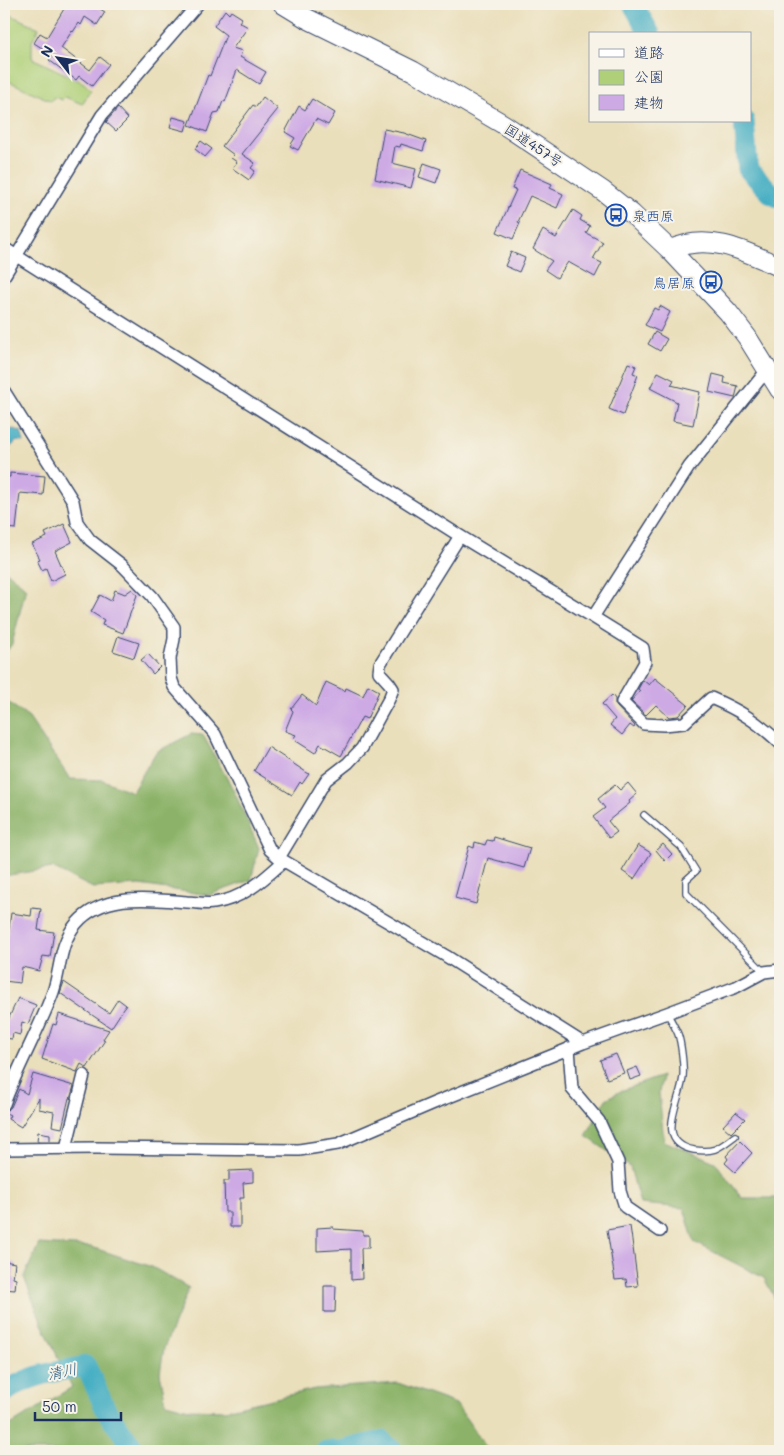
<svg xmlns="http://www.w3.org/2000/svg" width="784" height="1455" viewBox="0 0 784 1455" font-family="Mali,'Klee One',sans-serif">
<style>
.green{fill:#afd078;stroke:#65806b}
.forest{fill:#8bb268;stroke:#537063}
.water{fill:#43adc2;stroke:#2f6e90}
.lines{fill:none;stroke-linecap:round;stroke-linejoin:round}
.river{stroke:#43adc2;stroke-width:21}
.building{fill:#ceaae5}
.service-casing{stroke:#3a496c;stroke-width:8}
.minor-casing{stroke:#3a496c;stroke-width:14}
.trunk-casing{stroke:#3a496c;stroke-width:21}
.service{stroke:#fff;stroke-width:5.5}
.minor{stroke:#fff;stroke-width:11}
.trunk{stroke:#fff;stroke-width:19}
.labels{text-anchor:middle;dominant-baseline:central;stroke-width:4;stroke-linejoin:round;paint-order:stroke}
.street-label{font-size:14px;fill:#1b2f5e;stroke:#f7f3e8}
.transit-label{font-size:14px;fill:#164399;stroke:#f7f3e8;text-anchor:start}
.water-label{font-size:15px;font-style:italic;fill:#295b81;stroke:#f7f3e8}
</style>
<rect width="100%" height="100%" fill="#f7f3e8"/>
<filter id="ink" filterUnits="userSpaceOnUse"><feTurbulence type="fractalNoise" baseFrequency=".02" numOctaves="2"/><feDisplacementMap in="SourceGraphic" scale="10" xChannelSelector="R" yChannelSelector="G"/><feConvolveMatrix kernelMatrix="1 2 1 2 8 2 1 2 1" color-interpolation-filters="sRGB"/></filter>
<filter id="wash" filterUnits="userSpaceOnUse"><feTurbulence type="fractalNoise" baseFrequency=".0096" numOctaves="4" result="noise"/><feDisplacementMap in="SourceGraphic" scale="20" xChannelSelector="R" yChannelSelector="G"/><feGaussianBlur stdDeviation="1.12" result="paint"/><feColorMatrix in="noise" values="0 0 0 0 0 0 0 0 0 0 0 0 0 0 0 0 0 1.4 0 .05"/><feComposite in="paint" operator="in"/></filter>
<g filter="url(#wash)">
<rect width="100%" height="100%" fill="#eadfbb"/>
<path class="green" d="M4,12l35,16 -7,13v17l52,25 7,7 -9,14 -17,-7 -3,3 -8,-3 -3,4 -47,-22z"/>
<path class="forest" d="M4,569l22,19 -14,56 -8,11z
M4,699l25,19 41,61 33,1 29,12 24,-40 35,-18 12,1 31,56 25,57 -8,32 -42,15 -70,-10 -46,3 -41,-20 -48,8z
M662,1076l-3,17 5,48 51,21 27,36h38v110l-16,-30 -70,-36 -10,-34 -44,-4 -10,-37 -44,-31 20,-37 17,-9z
M39,1244l52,3 61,20 37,21 -25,60 -4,25 6,30 23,6 36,1 90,-21 83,-6 58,21 33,47h-485v-22l68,-42 -30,-63 -18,-47z"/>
<path class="water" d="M13,429l8,2 3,11 -7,-1 -10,9 4,3 -7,7v-25l3,-4z"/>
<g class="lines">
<path class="river" d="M633,4l17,30
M744,121l4,48 24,25 8,4
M4,1393c26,-19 51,-21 82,-27l21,46 29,39
M326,1451h15l41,-10 11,10"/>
</g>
<g id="blocks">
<path class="building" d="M67,4h25l13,8 -8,13 -12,-8 -4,8 -2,-2 -6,9 -1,-1 -11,17 29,22 10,-13 9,7 -17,22 -13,-10 -3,4 -27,-20 4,-5 -19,-12 6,-10 7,4z
M225,10l4,4 2,-3 11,7 -3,4 9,5 -15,21 9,3 -2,6 26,15 -7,12 -22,-14 -12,32 -2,-1 -4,11 -5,1 -7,19 -18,-7 19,-50 2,1 16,-41 -12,-9z
M263,97l15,12 -36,45 13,9 -4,5 4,3 -6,9 -17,-12 5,-6 -6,-4 3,-3 -12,-9 31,-41 3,2z
M312,99l23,14 -7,12 -12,-6 -18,31 -8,-4 5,-8 -10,-6 14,-26 6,4z
M118,108l10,11 -12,12 -10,-9z
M173,117l15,4 -3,10 -15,-4z
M384,129l20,4 22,8 -3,10 -22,-7 -1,3 -5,-1 -3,17 24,6 -5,19 -36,-9z
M201,141l11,8 -7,8 -10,-8z
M424,163l17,6 -5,14 -17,-6z
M520,170l32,14 -2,4 13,6 -6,14 -27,-12 -12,26 2,1 -7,16 -16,-7 19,-42 -4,-1z
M573,210l9,6 -2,4 10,6 -4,7 17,9 -10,17 9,4 -7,14 -27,-15 -11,16 -12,-8 7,-9 -19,-12 10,-19 13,8z
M511,252l14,6 -6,14 -14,-6z
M660,306l10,6 -10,20 -15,-7 9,-17 4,2z
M655,332l12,7 -7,12 -12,-7z
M628,363l8,3 -3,7 5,2 -15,40 -14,-6z
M658,372l16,8 -3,5 29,7 -7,33 -20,-4 4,-19 -27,-14z
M713,374l12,3 -1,6 14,3 -3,12 -26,-6z
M10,473l35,3 -2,19 -23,-2 -4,36 -12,-1v-51h6z
M64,524l8,18 -17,9 10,23 -14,7 -5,-13 -4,2 -5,-10 3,-1 -8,-15 15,-7 -2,-4z
M132,589l5,6 -14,38 -21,-8 2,-5 -13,-8 9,-17 11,6 4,-11 10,4z
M118,636l21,7 -5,15 -21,-7z
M148,654l12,13 -7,7 -12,-14z
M655,678l33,27 -10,11 -9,1 -13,-12 -10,10 -15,-14 9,-10 -2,-2 5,-9 6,5z
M326,682l19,9 1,-3 17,8 5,-11 11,6 -12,28 -5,-2 -21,39 -21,-12 -5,9 -22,-14 3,-4 -11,-4 8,-20 -2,-2 11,-14 14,11z
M612,695l3,4v5l2,3 18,19 -1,2 -4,-3 -8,10 -12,-10 5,-6 -13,-15z
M268,747l41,27 -7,10 -2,-2 -8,13 -38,-24z
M628,783l9,11 -8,7 1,2 -22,18 9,11 -8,6 -16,-21 12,-9 -7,-9 17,-14 5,5z
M494,837l36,11 -6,20 -36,-10 -12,46 -21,-6 14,-52 5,2 1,-6 10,3 2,-5 6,1z
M663,844l9,10 -7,7 -9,-11z
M638,845l13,8 -17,26 -12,-8z
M32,908l9,1 -3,21 16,2 -4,25 -7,-1 -4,15 -17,-4 -2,16 -16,-2v-26l2,-13h1l4,-29 20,3z
M64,982l45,31 9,-14 8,6 -15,23 -51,-35z
M18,998l18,7 -8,19 -6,-2 -2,13 -7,-2 -1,6 -8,-1v-19l4,1z
M59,1014l50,16 -6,9 2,1 -18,28 -6,-4 -4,8 -35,-13 11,-35 3,1z
M616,1054l8,19 -17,6 -7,-19z
M637,1067l4,9 -11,4 -3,-9z
M33,1074l41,12 -4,13 -1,-1 -7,30 -10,-2 2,-14 -15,-3v-11l-18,29 -13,-8 2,-4 -6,-3 7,-5 8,-18 8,5z
M736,1112l9,7 -14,14 -8,-7z
M38,1132l12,2v7h-13z
M740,1141l12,12 -17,19 -10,-9 3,-4 -2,-3z
M253,1170v12l-10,1 1,15h-4v29h-10v-15h-5l-1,-31h5v-10z
M630,1226l2,14 6,46 -11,1 -1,-8 -11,1 -8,-50z
M333,1227v2l30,2v4h6v13h-8l1,31 -11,1v-31l-34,2v-23z
M4,1261l11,2 -2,15 3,1 -1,11 -11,-1z
M324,1286h12l-1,26h-11z"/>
</g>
</g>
<g filter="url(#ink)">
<use href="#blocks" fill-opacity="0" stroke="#3a496c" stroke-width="1"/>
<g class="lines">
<g class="service-casing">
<path id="service" d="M644,815l37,32 15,24 -10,9v13l78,79
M667,1013c4,7 8,14 11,21 3,8 6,32 5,42 -1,24 -31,66 11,74 21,3 25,-2 41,-14"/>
</g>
<g class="minor-casing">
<path id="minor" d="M4,248l456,288 133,81 96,-150 79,-98
M4,276l98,-161 96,-111
M4,391l69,110 4,21 13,18 32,25 30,31 22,31v12l-4,19 1,20 3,9 41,47 55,116 9,8 167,98 137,87
M593,617l50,31 2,14 -23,40 22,22 20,1 20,-2 27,-25c30,13 45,23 69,45
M279,858l47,-78 22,-17 14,-15 27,-49 4,-10 -4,-6 -10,-11 1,-8 80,-128
M569,1048l3,41 27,32 19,41 2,29 5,16 35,24
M4,1104c14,-38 35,-74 49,-112 8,-23 6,-48 23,-68 27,-32 74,-25 111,-22 8,0 18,3 27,1 29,-4 49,-23 70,-42
M66,1148l18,-73
M4,1149l92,-1 203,2 39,-6 96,-41 149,-60 84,-30 69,-26 28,-15 16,-2"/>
</g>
<g class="trunk-casing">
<path id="trunk" d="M283,4l23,14 107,53 90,53 100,67 29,23 38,36 58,62 19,25 33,53
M670,250c38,-18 75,1 110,17"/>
</g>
<use href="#service" class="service"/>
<use href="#minor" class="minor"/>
<use href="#trunk" class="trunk"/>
</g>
</g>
<defs>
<g id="bus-ring" transform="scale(1.125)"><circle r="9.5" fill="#f7f3e8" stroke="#1a4fb4" stroke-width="1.5"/><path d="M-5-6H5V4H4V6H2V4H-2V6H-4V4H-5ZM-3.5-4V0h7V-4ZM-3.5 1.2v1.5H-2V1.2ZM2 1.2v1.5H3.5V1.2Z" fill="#1a4fb4"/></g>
</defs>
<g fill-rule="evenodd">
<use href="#bus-ring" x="616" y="215"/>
<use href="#bus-ring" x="711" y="282"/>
</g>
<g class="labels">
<g class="street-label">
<text transform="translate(534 145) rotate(33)">国道457号</text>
</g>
<g class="transit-label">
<text x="632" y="215">泉西原</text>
<text x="695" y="282" text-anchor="end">鳥居原</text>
</g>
<g class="water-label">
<text transform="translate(62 1371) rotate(-12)">清川</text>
</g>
</g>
<rect width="784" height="1455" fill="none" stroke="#f7f3e8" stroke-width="20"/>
<rect x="589" y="32" width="162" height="90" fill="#f7f3e8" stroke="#9fa5b1"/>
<rect x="599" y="49" width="25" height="8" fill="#ffffff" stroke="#9fa5b1"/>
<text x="634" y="58" font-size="15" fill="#1b2f5e">道路</text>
<rect x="599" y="70" width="25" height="15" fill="#afd078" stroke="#9fa5b1"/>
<text x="634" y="82" font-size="15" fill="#1b2f5e">公園</text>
<rect x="599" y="95" width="25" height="15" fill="#ceaae5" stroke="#9fa5b1"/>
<text x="634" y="108" font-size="15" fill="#1b2f5e">建物</text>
<g transform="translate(58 58) rotate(301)" stroke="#f7f3e8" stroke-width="4" paint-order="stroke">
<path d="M0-4L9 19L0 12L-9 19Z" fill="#1b2f5e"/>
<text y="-8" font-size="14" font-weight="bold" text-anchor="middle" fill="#1b2f5e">N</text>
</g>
<path d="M35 1412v8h86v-8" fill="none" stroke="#1b2f5e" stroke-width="2.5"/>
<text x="42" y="1412" font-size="15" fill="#1b2f5e" stroke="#f7f3e8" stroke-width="4" paint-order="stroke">50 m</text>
</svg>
